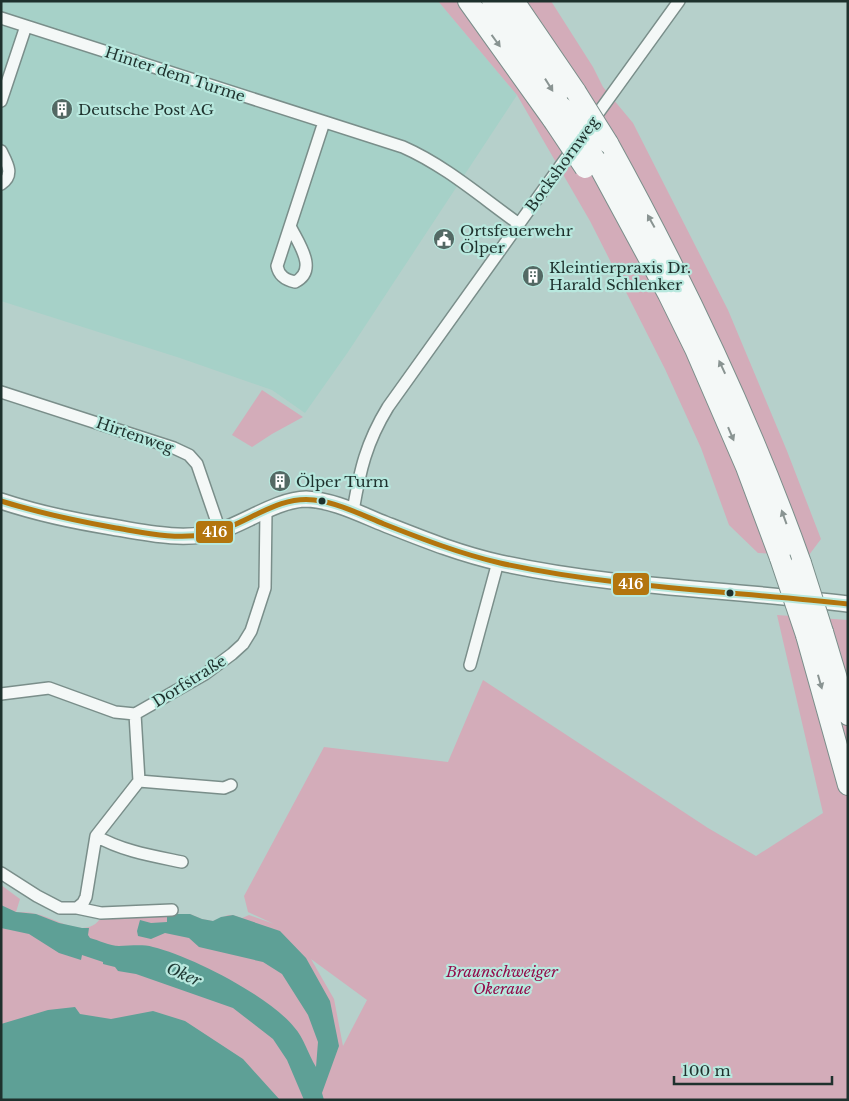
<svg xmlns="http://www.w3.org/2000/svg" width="849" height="1101" viewBox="0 0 849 1101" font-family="'Libre Baskerville',serif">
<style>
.built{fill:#a6d1c8}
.green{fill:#d3acb9;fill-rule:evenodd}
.water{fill:#5ea096}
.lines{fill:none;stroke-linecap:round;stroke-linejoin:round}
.street-casing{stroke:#7a8e8a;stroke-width:14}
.secondary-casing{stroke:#7a8e8a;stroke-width:18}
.highway-casing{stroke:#7a8e8a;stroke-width:22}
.street{stroke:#f4f8f7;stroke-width:11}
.secondary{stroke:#f4f8f7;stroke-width:15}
.highway{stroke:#f4f8f7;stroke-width:20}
.highway-bridge-casing{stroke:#7a8e8a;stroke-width:22;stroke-linecap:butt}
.highway-bridge{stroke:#f4f8f7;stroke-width:20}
.bus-1-casing{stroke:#b8e8de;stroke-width:9}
.bus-1{stroke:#b3750e;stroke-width:5}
.oneway{fill:#899492}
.bus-dot{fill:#1e312d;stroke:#b8e8de;stroke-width:2}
.labels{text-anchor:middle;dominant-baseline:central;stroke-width:4.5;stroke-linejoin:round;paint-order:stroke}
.street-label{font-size:15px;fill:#1e312d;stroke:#b8e8de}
.poi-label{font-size:15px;fill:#1e312d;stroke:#b8e8de;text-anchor:start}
.park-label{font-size:15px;font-style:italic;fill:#930d4b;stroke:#b8e8de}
.water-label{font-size:16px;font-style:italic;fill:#1e3833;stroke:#b8e8de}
.line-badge{stroke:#b8e8de;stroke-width:2}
.badge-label{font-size:14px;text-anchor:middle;font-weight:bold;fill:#fff}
</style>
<rect width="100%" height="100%" fill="#b6d0cb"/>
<path class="built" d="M1,1h437l79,94 -169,257 -43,61 -33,-23 -92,-32 -179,-57z"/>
<path class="green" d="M438,1h113l42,66 10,20 30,36 95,187 59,141 34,88 -12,16 -51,-2 -29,-28 -28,-77 -36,-79 -75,-148 -73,-126z
M262,390l41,27 -31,17 -20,13 -20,-12z
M777,615l71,5v480h-847v-215l19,14 -4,13c6,0 13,0 20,2 21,4 51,28 66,2l88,-2 12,5 11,2 15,-6h5l9,3 7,-3 25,9 -26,-12 -4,-16 80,-149 124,15 35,-82 225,148 48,28 67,-43zM311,959l56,41 -24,46 -9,-47z"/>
<path class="water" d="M1,905l15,7 20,2 23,9 23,5h7l-1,7 2,3c8,2 20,8 29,8 11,0 23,-2 34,1 38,9 116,49 141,80 10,11 14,27 22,40l2,-25 -10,-27 -26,-41 -19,-12 -64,-15 -10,-9 -24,-5 -14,6 -13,-3 -1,-5 3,-11 11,3 16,-1v-8h23l12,5 11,2 8,-4 12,-2 47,16 26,27 24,43 9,45 -17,47 2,7h-20l-17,-40 -14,-21 -40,-31 -97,-34 -18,-3 -3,-4 -12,-3v-2l-21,-7 -1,5 -22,-7 -30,-19 -28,-6z
M75,1007l5,7 31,5 42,-8 32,10 58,38 37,41h-279v-76l47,-14z"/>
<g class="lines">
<g class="street-casing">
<path id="street" d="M1,18l402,129c43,19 78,50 116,77
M1,101l25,-75
M591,123l88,-122
M1,151c6,12 14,24 0,33
M290,226c8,17 29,44 5,56 -10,-2 -16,-6 -18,-16l47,-144
M1,392l173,56 15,7 8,9 23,67
M353,511c7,-41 13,-68 35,-104l186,-260
M470,665l28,-103
M1,694l48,-6 66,24 20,2 70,-40 27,-20 11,-10 8,-13 14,-43 1,-77
M139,781l85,7 7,-3
M96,836c26,15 57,20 86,26
M1,873l36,23 23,12h17l24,5 71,-3
M77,908l6,-5 3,-6 10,-61 43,-55 -4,-67"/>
</g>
<g class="secondary-casing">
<path id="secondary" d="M1,501c36,12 73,20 111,26 34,6 74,15 108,4 26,-9 60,-32 86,-32 27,1 54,15 79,25 38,15 75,30 116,39 114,25 231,26 347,41"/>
</g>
<g class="highway-casing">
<path id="highway" d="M468,1l85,119
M492,1l46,66 25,41
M514,1l62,91
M608,143c75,136 141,274 193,420
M595,159l73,135 27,55 51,118 34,91
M823,632l25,83
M806,635l42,150"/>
</g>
<use href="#street" class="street"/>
<use href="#secondary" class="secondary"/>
<use href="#highway" class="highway"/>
<g class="highway-bridge-casing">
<path id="highway-bridge" d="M576,92l32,51
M563,108l32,51
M553,120l32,48
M780,558l26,77
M801,563l22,69"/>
</g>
<use href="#highway-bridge" class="highway-bridge"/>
<g class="bus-1-casing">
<path id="bus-1" d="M1,501c38,12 76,20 115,27 30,5 61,12 91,6 37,-7 69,-39 107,-34 25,3 48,15 70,24 38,15 77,30 116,39 114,25 232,28 348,41"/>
</g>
<use href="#bus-1" class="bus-1"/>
</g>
<defs><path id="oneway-solid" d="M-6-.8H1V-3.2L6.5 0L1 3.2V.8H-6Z" transform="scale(1.25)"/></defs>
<g class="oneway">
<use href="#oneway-solid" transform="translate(496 41) rotate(54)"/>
<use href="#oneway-solid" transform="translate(549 85) rotate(58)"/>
<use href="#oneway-solid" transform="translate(651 221) rotate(-119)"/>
<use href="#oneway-solid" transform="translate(722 367) rotate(-115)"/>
<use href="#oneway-solid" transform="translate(731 434) rotate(67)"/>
<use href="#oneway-solid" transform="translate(784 517) rotate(-110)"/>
<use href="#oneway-solid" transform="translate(820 682) rotate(74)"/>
</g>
<defs>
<g id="building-disc" transform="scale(1.125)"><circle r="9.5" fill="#536964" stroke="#b8e8de"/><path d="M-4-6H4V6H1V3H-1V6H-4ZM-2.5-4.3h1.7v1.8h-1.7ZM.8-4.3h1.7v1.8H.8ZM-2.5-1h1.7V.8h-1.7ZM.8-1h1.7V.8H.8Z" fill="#fff"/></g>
<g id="civic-disc" transform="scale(1.125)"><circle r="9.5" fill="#536964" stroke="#b8e8de"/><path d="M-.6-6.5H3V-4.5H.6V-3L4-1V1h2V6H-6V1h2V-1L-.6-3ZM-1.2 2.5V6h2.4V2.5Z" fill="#fff"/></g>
</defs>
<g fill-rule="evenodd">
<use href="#building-disc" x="62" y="109"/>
<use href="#civic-disc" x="444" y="239"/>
<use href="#building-disc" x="533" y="276"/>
<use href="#building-disc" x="280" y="481"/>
</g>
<g class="bus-dot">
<circle cx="322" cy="501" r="4.5"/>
<circle cx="730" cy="593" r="4.5"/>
</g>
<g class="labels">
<g class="street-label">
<text transform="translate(175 74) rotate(18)">Hinter dem Turme</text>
<text transform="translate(562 164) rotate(-54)">Bockshornweg</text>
<text transform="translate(135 435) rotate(19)">Hirtenweg</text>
<text transform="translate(189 681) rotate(-32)">Dorfstraße</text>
</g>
<g class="poi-label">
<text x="78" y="109">Deutsche Post AG</text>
<text x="460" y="230">Ortsfeuerwehr<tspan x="460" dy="17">Ölper</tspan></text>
<text x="549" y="267">Kleintierpraxis Dr.<tspan x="549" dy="17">Harald Schlenker</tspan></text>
<text x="296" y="481">Ölper Turm</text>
</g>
<g class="park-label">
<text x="502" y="971">Braunschweiger<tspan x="502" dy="17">Okeraue</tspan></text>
</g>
<g class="water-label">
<text transform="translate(184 974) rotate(23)">Oker</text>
</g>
</g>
<g class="line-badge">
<rect x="195" y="520" width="39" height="24" rx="5" fill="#b3750e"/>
<rect x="612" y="572" width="38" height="24" rx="5" fill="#b3750e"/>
</g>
<g class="badge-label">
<text x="215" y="537">416</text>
<text x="631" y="589">416</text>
</g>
<rect width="849" height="1101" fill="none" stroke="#1e312d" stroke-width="5"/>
<path d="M674 1076v8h158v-8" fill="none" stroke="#1e312d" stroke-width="2.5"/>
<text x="682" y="1076" font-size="15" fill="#1e312d" stroke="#b8e8de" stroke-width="4" paint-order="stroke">100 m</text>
</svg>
